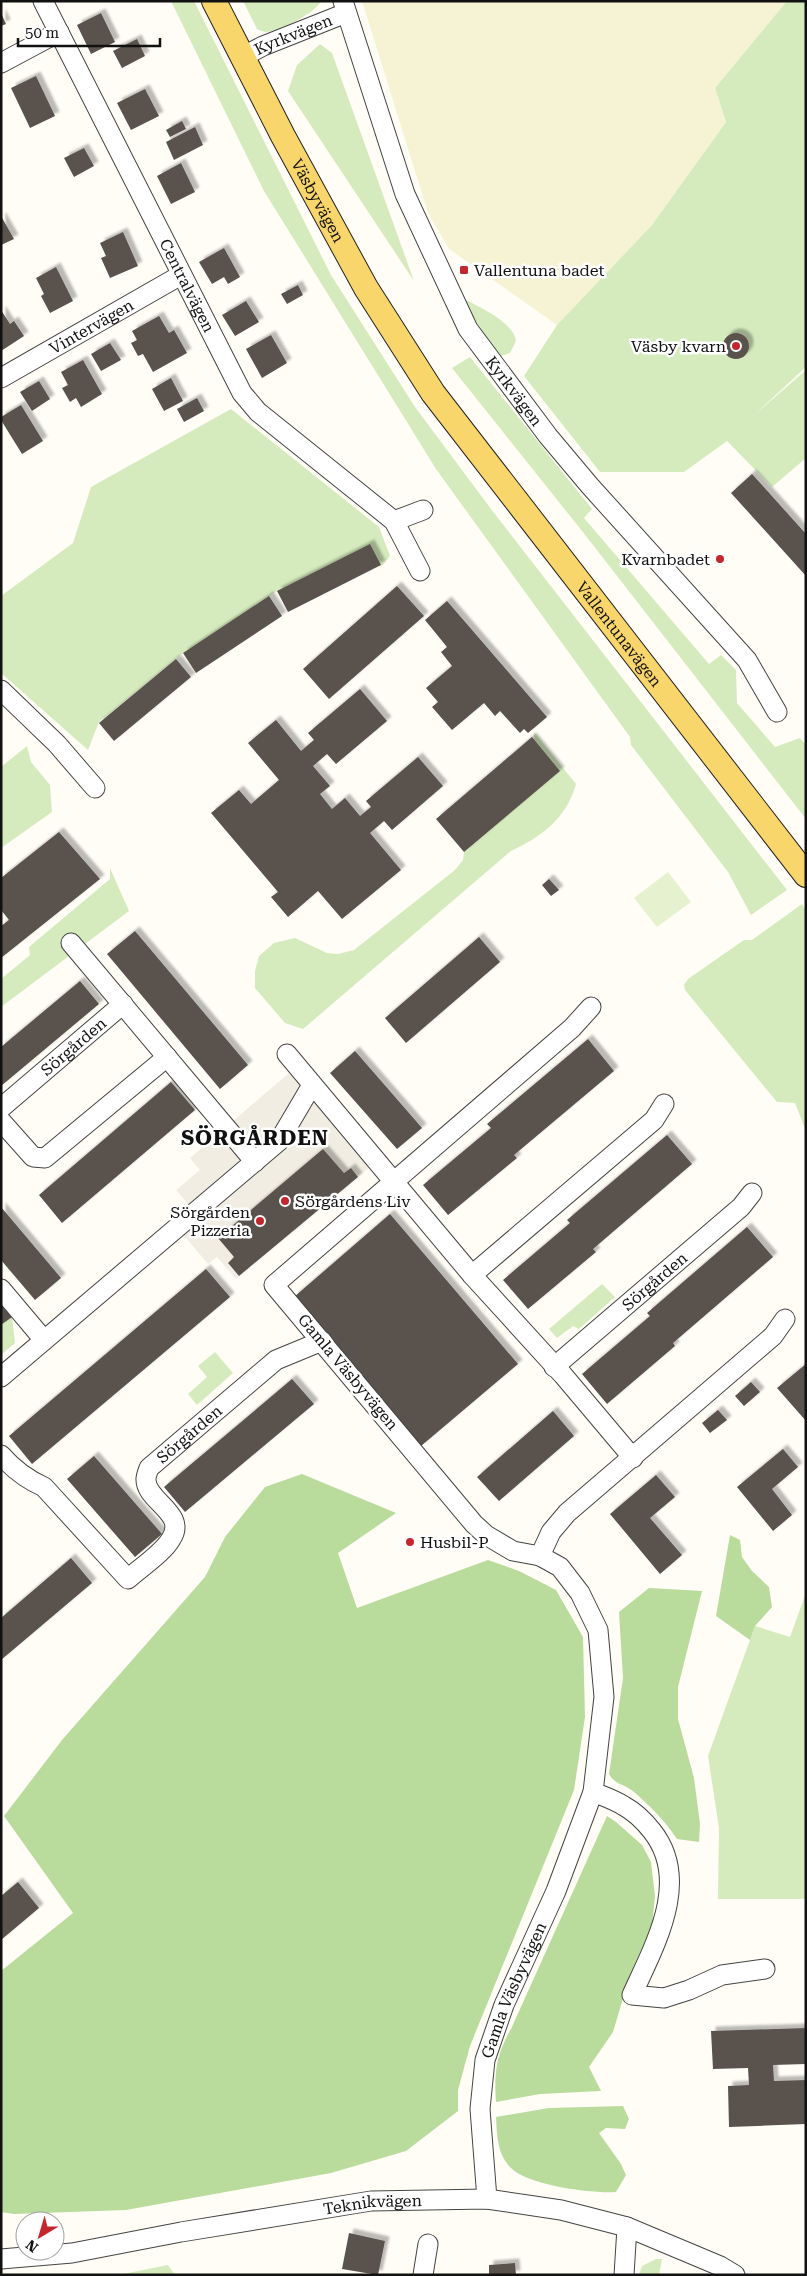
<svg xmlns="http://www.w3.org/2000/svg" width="807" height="2276" viewBox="0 0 807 2276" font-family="'Roboto Serif',serif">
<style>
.farmland{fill:#f6f3d4}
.green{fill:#d5ebbd}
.forest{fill:#b9dc9c}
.pitch{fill:#e6f2cf}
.plaza{fill:#f1ede2}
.building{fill:#5a524d;filter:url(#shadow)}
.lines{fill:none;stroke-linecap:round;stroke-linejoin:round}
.minor-casing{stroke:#444;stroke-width:21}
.major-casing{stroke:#222;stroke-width:26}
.minor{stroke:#fff;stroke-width:19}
.major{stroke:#f9d66b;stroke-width:24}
.poi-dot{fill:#c4262e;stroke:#fff;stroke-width:2}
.labels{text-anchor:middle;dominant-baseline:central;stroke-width:5;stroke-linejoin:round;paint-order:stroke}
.street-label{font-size:16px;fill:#111;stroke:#fff}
.poi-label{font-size:16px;fill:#111;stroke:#fff;text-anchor:start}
.district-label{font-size:21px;font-weight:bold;letter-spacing:1px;fill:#111;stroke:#fff}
</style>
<defs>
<filter id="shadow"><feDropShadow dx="4.5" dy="-4.5" stdDeviation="1" flood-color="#0004"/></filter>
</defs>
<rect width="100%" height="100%" fill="#fffdf5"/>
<path class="farmland" d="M362,1h425l-72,87 11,34 -74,103 -95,100 -108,-76 -21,-36z"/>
<path class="green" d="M171,1h23l137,274 84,132 76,102 296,381 -36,25 -23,-43 -97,-127 -1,-8 -194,-268 -172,-278z
M243,1h78c-4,11 -44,32 -56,31 -3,-1 -6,-2 -8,-3z
M787,1h19v366l-54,50 54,-47v88l-34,29 -45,-46 -43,31h-84l-76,-96 33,-51 95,-100 74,-103 -11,-34z
M320,44l12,9 82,228 -126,-190 9,-26z
M464,299c16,8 50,24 52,42l-6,12 -12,4 -35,-57z
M470,357l122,152 -8,9 125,146 12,-9 15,15 1,33 38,44 25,-9 6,7v74l-220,-283 -134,-168z
M231,409l148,118 11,29 -9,11v-2l-104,26 -8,5 -86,57 -84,69 -11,28 -87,-77v-77l72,-53 18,-56z
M534,732l42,52c-9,34 -35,53 -65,67l-208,178 -18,-6 -30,-35v-17l4,-15 15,-13 21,-5 32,15 11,1 16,-4 101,-80 8,-10 1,-8 96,-81 -26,-31z
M27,746l4,16 19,23 2,27 -51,36v-81z
M110,868l19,43 -128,96v-28l29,-24 -1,-8 81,-68z
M802,904l4,7v220l-11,-28 -18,-1 -92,-112 -1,-5 4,-6 56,-39h8z
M602,1284l13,13 -36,32 -6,-3 -16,12 -8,-9z
M12,1317l3,26 -14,12v-30z
M215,1352l18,21 -36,32 -9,-11 19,-17 -9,-11z
M806,1593v306h-88l1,-71 -11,-72 47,-130 35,11z
M656,2259h6l-3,16h-20l3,-9z
M168,2265l7,10h-57z"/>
<path class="forest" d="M302,1474l94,39 -58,40 19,55 131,-48 31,11 37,19 27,47 2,80 -11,73 -104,256 -12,44v21l-52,40 -75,22 -205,37 -112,4 -13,-2v-241l72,-58 -69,-97 58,-76 143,-163 20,-40 40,-50z
M730,1535l10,5 2,17 10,14 17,16 3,20 -17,19 -5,14 -34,-24z
M649,1588l53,3 -24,96v32l16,59 6,46 -1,18 -22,-3c-11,-17 -28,-34 -43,-47 -9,-8 -19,-7 -25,-18l14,-96 -4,-66z
M607,1816l9,6 26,23 9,17 4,34 -3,30 -22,49 -17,57 -24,35 12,24 -61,3 -44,8c-2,-30 0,-47 15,-73z
M623,2106l6,13 -4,10 -19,-1 -7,5 22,31 5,11 -10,17c-23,2 -89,-7 -105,-24 -14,-14 -14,-33 -15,-51l53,-9z"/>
<path class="pitch" d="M668,872l23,30 -34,25 -23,-29z"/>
<path class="plaza" d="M289,1073l81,94 -12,10 -7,-9 -7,5 -21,-24 -105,89 16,19 -6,6 11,13 -3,3 -19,-22 -9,7 -32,-38 17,-16 -17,-20 24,-20 -10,-12z"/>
<path class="building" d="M1,13l5,11 -5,2z
M101,13l14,29 -24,12 -14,-29z
M137,39l8,17 -23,12 -9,-17z
M36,76l19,40 -25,12 -19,-40z
M145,89l14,27 -28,14 -14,-27z
M182,121l4,8 -16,8 -4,-7z
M195,127l8,18 -29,15 -8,-18z
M84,148l10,18 -20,11 -10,-19z
M181,163l14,29 -24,12 -14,-28z
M1,216l13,23 -13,6z
M123,232l15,34 -28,12 -9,-20 5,-2 -6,-13z
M224,248l16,29 -12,7 -4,-7 -12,7 -13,-22z
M56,267l17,34 -23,12 -9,-17 3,-2 -8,-16z
M298,285l5,10 -16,9 -6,-10z
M246,301l13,21 -24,14 -13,-21z
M1,310l9,14 4,-3 10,15 -23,15z
M159,316l10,17 5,-3 13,23 -34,19 -10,-18 -5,2 -7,-13 6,-3 -5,-9z
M723 346a13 13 0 1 1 26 0a13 13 0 1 1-26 0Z
M271,335l16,28 -25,15 -16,-29z
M110,343l11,17 -20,11 -10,-17z
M83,360l19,34 -21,13 -5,-9 -6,4 -8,-14 6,-3 -7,-13z
M171,378l12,23 -19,10 -12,-22z
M39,381l11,18 -18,12 -12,-19z
M197,398l7,13 -20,11 -7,-13z
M21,405l22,36 -21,13 -21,-34v-3z
M752,474l54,60v42l-75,-83z
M370,544l11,21 -93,47 -11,-21z
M397,586l27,30 -95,83 -26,-30z
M269,596l13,20 -86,57 -13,-20z
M447,601l100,116 -19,16 -4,-4 -4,4 -20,-22 -5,5 -11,-13 -32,27 -20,-23 6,-5 -12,-14 26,-22 -11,-14 6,-5 -22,-27z
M176,659l15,18 -77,64 -15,-18z
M360,689l27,32 -51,43 -9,-10 -14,12 17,20 -10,8 12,15 13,-11 15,18 11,-9 -5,-6 52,-44 25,29 -51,44 -8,-9 -14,12 31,37 -59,49 -24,-28 -30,26 -17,-20 7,-5 -67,-79 28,-23 12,14 28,-24 -31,-37 28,-23 25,31 13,-11 -6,-7z
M532,737l28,34 -96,81 -28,-33z
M59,832l41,47 -99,79v-32l8,-6 -8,-10v-32z
M549,879l10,11 -8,6 -9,-11z
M135,931l113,134 -28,24 -113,-135z
M479,937l21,25 -94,81 -21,-25z
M80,981l19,23 -98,82v-39z
M588,1039l26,32 -100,84 3,3 -69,57 -25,-30 68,-57 -4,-4z
M355,1051l67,77 -25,21 -67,-76z
M171,1082l24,28 -133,113 -23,-28z
M667,1135l25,29 -99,85 3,3 -68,57 -25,-29 67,-57 -3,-3z
M323,1149l21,24 7,-5 7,9 -119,99 -11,-13 6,-6 -16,-19z
M1,1207l60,71 -26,22 -34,-40z
M390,1214l128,150 -97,82 -127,-149z
M747,1227l26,30 -100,86 2,3 -68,58 -25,-30 68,-58 -3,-3z
M206,1269l24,28 -198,167 -23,-28z
M1,1304l11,13 -11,8z
M806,1364v57l-29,-33z
M292,1379l22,25 -129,108 -21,-25z
M751,1382l9,10 -16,14 -9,-10z
M718,1410l9,10 -17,13 -8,-10z
M553,1411l21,25 -75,65 -22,-24z
M783,1449l15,18 -26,22 20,26 -19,16 -36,-44z
M94,1456l68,78 -27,23 -68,-78z
M656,1475l19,22 -25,21 32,37 -22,19 -50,-60z
M71,1558l21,25 -91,77v-42z
M18,1882l21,26 -38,32v-44z
M806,2028v36l-33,1 1,16 32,-1v44l-77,3 -1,-41 21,-1 -1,-17 -35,1 -2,-38z
M349,2233l36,8 -7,34 -36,-6z
M515,2263l1,12h-27v-10z"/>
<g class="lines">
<g class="minor-casing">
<g id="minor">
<path id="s1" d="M43,1l199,392 16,19 136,109 26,50"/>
<path id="s2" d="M343,1l62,193 63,135 80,107 42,50 157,174 30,52"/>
<path id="s3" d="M242,57l21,-11 83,-33"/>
<path d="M1,63l58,-31"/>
<path id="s4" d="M1,378l180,-103"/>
<path d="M394,521l29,-11"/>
<path d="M1,690l56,54 38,44"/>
<path d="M71,943l184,219"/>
<path d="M287,1054l185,221 91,100 70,83"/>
<path id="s5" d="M1,1108l122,-104"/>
<path d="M1,1121l32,36 12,1 122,-101"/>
<path d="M472,1275l182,-155 10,-16"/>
<path d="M1,1289l43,51"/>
<path id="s6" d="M554,1367l187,-160 11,-14"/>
<path d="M1,1377l278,-236 33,-56"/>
<path id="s7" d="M1,1455c13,15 25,24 43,32l84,92c12,-11 35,-26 43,-40 17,-26 -26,-38 -25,-60 0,-3 2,-8 3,-11l127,-108 46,-19"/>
<path d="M540,1556l11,-24 16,-19 206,-177 12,-17"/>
<path d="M593,1792c10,4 22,8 31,14 11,6 21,16 28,25 40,50 2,115 -20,164l32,3 25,-8 33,-15 43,-6"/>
<path id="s8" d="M487,2199l-7,-90 5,-49 19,-55 52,-114 37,-99 11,-95 -6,-67 -18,-37 -20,-26 -20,-11 -27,-5 -27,-16 -12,-11 -200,-239 298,-257 19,-21"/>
<path id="s9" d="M1,2259l71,-6 109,-21 190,-31 116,-2 74,11 66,17 93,39 15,9"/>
<path d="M423,2275l5,-31"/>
<path d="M624,2275l3,-48"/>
</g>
</g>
<g class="major-casing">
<g id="major">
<path id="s10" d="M214,1l69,135 83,152 67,105 373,482"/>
</g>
</g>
<use href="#minor" class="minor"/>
<use href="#major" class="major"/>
</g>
<g class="poi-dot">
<rect x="459" y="265" width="10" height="10" rx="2.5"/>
<circle cx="736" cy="346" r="5"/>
<circle cx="720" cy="559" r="5"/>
<circle cx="285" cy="1201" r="5"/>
<circle cx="260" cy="1221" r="5"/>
<circle cx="410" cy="1542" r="5"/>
</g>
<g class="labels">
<g class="street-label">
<text stroke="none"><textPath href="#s3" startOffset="56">Kyrkvägen</textPath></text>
<text stroke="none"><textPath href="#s10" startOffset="225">Väsbyvägen</textPath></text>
<text stroke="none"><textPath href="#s1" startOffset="319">Centralvägen</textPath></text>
<text stroke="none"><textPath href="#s4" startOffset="104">Vintervägen</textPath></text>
<text stroke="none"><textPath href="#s2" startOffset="429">Kyrkvägen</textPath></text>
<text stroke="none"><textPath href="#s10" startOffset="754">Vallentunavägen</textPath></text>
<text stroke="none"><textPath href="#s5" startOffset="95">Sörgården</textPath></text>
<text stroke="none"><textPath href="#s6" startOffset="132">Sörgården</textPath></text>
<text transform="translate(348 1372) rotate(50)">Gamla Väsbyvägen</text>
<text stroke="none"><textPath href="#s7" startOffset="372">Sörgården</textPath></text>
<text stroke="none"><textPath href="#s8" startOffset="215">Gamla Väsbyvägen</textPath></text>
<text stroke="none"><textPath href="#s9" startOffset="376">Teknikvägen</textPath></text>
</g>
<g class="poi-label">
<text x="474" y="270">Vallentuna badet</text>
<text x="726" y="346" text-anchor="end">Väsby kvarn</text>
<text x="710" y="559" text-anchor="end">Kvarnbadet</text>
<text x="295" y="1201">Sörgårdens Liv</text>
<text x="250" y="1212" text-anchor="end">Sörgården<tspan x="250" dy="18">Pizzeria</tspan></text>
<text x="420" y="1542">Husbil-P</text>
</g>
<g class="district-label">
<text x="255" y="1138">SÖRGÅRDEN</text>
</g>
</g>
<rect width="807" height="2276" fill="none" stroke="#111111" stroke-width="5"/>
<g transform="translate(40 2236) rotate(218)"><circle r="24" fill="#ffffff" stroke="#a0a0a0"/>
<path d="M0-4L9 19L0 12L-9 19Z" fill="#c4262e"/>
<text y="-8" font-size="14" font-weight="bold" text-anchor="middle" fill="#111111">N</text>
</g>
<path d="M18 38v8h142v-8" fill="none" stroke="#111111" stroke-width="2.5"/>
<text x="25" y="38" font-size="15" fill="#111111" stroke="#ffffff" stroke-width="4" paint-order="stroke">50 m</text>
</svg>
